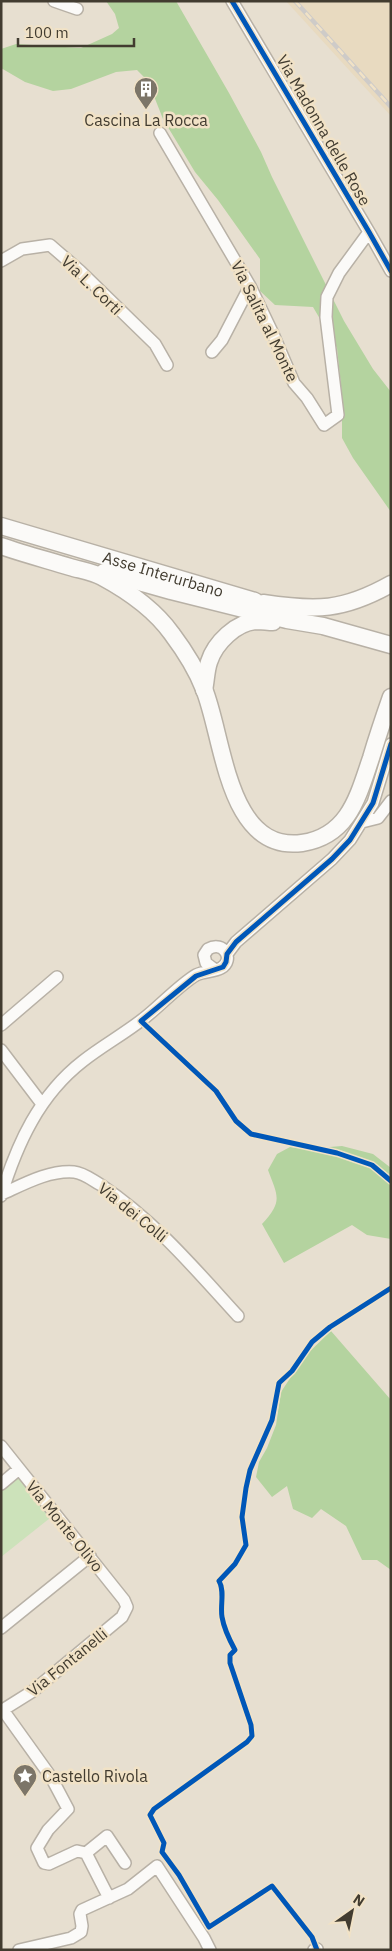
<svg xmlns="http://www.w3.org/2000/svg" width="392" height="1951" viewBox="0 0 392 1951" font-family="'IBM Plex Sans',sans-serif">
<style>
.built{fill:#e8dac0}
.green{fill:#cce2ba}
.forest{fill:#b4d39f}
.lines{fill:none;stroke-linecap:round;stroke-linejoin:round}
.minor-casing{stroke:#b8b1a6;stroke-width:14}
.highway-casing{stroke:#b8b1a6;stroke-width:19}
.minor{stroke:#fbfaf8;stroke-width:11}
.highway{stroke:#fbfaf8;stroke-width:16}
.rail-casing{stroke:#cecbc8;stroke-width:4.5}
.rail{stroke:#f1e2c6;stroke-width:2.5;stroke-dasharray:8;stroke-linecap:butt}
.cycleway-casing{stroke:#f1e2c6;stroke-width:8}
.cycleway{stroke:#0057b8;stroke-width:5}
.labels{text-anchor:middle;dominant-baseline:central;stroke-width:5;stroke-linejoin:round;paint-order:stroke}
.poi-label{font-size:16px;fill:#423c30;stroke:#f1e2c6}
.street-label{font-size:16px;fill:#423c30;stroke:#f1e2c6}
</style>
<rect width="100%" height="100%" fill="#e7dfd0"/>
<path class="built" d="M286,1h105v115z"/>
<path class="green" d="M17,1475l33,43 -49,39v-68z"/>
<path class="forest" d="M106,1h70l53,92 32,59 11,25 72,144 29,48 18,23v120l-38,-54 -11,-20v-43l-5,-47 -24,-41 -38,-2 -15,-14v-32l-42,-59 -23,-28 -32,-53 -15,-38 -11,-11 -21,2 -45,17 -18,2 -28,-9 -24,-14v-19l15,-5 65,4 31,-14 7,-6 -4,-14z
M342,1146l31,8 18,14v71l-24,-4 -15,-10 -68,38 -22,-39c21,-23 16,-27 6,-54l9,-16 13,-7 15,2z
M331,1331l60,69v170l-14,-10h-15l-16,-34 -25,-17 -9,9 -19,-9 -6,-23 -15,11 -16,-20 3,-15 8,-14 9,-23 5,-33 23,-35z"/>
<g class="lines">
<g class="minor-casing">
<path id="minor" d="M54,1l23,8
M232,1l137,231 22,39
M160,133l90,153 23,48 21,49 13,15 17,27 14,-10 -12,-98 1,-20 12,-24 30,-41
M1,261l21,-12 28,-4 30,26 75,73 12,21
M212,352l10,-12 28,-54
M362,822l16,-4 13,-17
M227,954l9,-12 96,-83 18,-19 23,-37 18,-59
M1,1025l56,-48
M1,1050l41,54
M2,1194c22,-10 47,-24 72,-22 10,1 18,8 27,13 54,36 94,84 137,131
M1,1196c16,-52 38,-101 82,-135 19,-15 41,-27 60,-42 16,-12 36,-34 53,-44 8,-4 18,-3 25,-7 14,-8 3,-28 -13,-19l-4,6 2,8 8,6
M1,1446l123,154 3,7 -5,10 -89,74 -32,20
M1,1484l18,-15
M1,1628l89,-72
M3,1710l48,67 17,32 -20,21 -11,18 7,15 5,1 28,-13 9,2
M109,1898l-23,-45 21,-17 18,27
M19,1950l52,-12 10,-6 1,-6 -2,-12 2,-4 46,-21 29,-23 47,72 6,12
M314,1950l3,-1"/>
</g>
<g class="highway-casing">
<g id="highway">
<path id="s1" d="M1,526l254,75"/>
<path d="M1,546c23,8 46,14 69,21 10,3 23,5 32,10 26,14 53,33 70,57 12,16 25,37 32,55 20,49 23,164 98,154 47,-7 56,-47 69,-85 6,-20 13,-41 20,-61"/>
<path d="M104,572l67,19 116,29 36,6 68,19"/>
<path d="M263,603c53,8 80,8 128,-19"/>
<path d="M204,690c2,-9 2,-19 5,-28 6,-19 27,-40 48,-41 6,0 11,1 16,1"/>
</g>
</g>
<use href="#minor" class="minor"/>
<use href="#highway" class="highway"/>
<g class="rail-casing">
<path id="rail" d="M295,1l96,106"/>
</g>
<use href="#rail" class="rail"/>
<g class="cycleway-casing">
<path id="cycleway" d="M232,1l137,231 22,39
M391,744l-18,59 -23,37 -18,19 -96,83 -9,12 -1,8 -3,5 -27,9 -55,45 75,70 20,30 15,13 86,19 35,12 19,16
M317,1950l-5,-13 -40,-51 -63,41 -30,-52 -17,-23 2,-9 -14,-28 4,-6 93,-67 5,-6 -1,-11 -21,-62v-8l5,-5c-6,-11 -11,-21 -13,-33 -2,-12 3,-26 -3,-36l16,-17 11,-19 -4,-28 4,-29 4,-18 22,-50 7,-37 13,-12 20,-29 18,-15 61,-39"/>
</g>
<use href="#cycleway" class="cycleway"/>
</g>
<defs>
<g id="building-pin" transform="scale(1.25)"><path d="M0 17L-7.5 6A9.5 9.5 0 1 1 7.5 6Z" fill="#7c7568" stroke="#f1e2c6"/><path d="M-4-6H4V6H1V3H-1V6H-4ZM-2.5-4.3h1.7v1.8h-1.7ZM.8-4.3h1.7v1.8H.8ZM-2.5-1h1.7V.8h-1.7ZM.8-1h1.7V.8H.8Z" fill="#fff"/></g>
<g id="sight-pin" transform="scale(1.25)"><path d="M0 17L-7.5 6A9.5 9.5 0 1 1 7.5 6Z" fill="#7c7568" stroke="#f1e2c6"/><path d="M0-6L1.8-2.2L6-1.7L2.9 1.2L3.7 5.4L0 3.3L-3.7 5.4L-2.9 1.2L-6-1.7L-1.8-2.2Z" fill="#fff"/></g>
</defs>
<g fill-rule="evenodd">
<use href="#building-pin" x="146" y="89"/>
<use href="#sight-pin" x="25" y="1776"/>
</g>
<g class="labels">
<g class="poi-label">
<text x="146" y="120">Cascina La Rocca</text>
<text x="42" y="1776" text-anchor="start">Castello Rivola</text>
</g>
<g class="street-label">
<text transform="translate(324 130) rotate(60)">Via Madonna delle Rose</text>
<text transform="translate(92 285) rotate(44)">Via L. Corti</text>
<text transform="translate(265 321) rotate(64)">Via Salita al Monte</text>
<text stroke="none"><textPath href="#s1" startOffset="169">Asse Interurbano</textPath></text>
<text transform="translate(133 1212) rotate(39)">Via dei Colli</text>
<text transform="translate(65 1526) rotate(51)">Via Monte Olivo</text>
<text transform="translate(67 1662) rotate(-39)">Via Fontanelli</text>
</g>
</g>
<rect width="392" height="1951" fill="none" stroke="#423c30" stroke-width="5"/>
<g transform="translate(352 1911) rotate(33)" stroke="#f1e2c6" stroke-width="4" paint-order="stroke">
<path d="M0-4L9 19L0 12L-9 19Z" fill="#423c30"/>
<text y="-8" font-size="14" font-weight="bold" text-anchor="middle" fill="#423c30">N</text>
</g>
<path d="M18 38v8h116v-8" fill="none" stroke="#423c30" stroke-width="2.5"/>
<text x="25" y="38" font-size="15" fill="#423c30" stroke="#f1e2c6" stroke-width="4" paint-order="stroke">100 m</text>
</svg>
